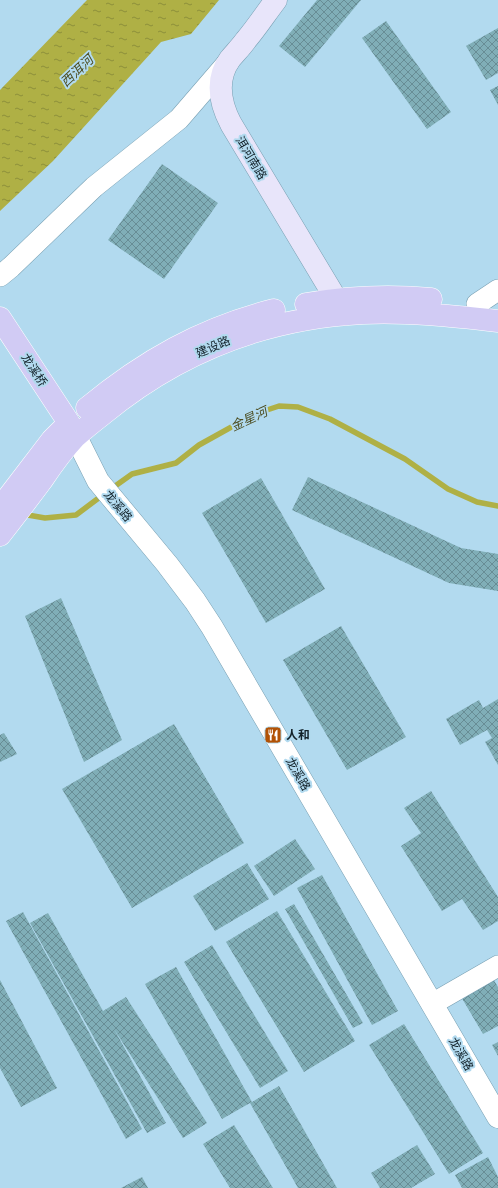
<svg xmlns="http://www.w3.org/2000/svg" width="498" height="1188" viewBox="0 0 498 1188" font-family="Jost,'Noto Sans SC',sans-serif">
<style>
.water{fill:url(#water-ripples)}
.lines{fill:none;stroke-linecap:round;stroke-linejoin:round}
.stream{stroke:#afb045;stroke-width:5.5}
.building{fill:url(#building-cross-hatch)}
.minor-casing{stroke:#79a0b3;stroke-width:22}
.tertiary-casing{stroke:#79a0b3;stroke-width:23}
.secondary-casing{stroke:#79a0b3;stroke-width:23}
.primary-casing{stroke:#fff;stroke-width:23}
.minor{stroke:#fff;stroke-width:21}
.tertiary{stroke:#fff;stroke-width:22}
.secondary{stroke:#e8e5fa;stroke-width:22}
.primary{stroke:#d1cbf4;stroke-width:22}
.labels{text-anchor:middle;dominant-baseline:central;stroke-width:4;stroke-linejoin:round;paint-order:stroke}
.street-label{font-size:12px;fill:#13222a;stroke:#b2daef}
.poi-label{font-size:12px;font-weight:bold;fill:#13222a;stroke:#b2daef;text-anchor:start}
.water-label{font-size:13px;font-style:italic;fill:#4c4d21;stroke:#b2daef}
</style>
<defs>
<pattern id="water-ripples" width="26" height="14" patternUnits="userSpaceOnUse"><rect width="26" height="14" fill="#afb045"/><path d="M2 4q2-2 4 0t4 0M15 11q2-2 4 0t4 0" fill="none" stroke="#8d8f3a"/></pattern>
<pattern id="building-cross-hatch" width="8" height="8" patternUnits="userSpaceOnUse"><rect width="8" height="8" fill="#80aeb7"/><path d="M0 0l8 8M0 8l8-8" fill="none" stroke="#688d95"/></pattern>
</defs>
<rect width="100%" height="100%" fill="#b2daef"/>
<path class="water" d="M87,0h132l-28,34 -30,8 -108,119 -53,50v-121z"/>
<g class="lines">
<path class="stream" d="M111,489l21,-15 44,-11 23,-18 56,-31 24,-8 19,1 32,12 75,40 43,30 29,13 21,4
M22,514l23,4 31,-3 28,-21"/>
</g>
<path class="building" d="M317,0h44l-56,67 -26,-21z
M386,21l65,91 -24,17 -65,-91z
M498,28v45l-12,7 -20,-34z
M498,86v19l-8,-15z
M162,164l56,39 -54,76 -56,-39z
M308,477l153,71 37,6v37l-49,-8 -157,-73z
M261,478l64,111 -59,34 -64,-110z
M61,598l61,142 -38,22 -59,-146z
M341,626l65,111 -59,33 -64,-110z
M498,699v66l-13,-23 7,-4 -5,-8 -27,15 -14,-26 33,-19 4,8z
M174,724l70,119 -112,65 -70,-119z
M4,733l13,21 -17,8v-27z
M431,791l67,106v24l-15,9 -21,-31 -20,12 -41,-65 20,-13 -17,-25z
M295,839l20,30 -41,27 -20,-30z
M247,863l22,36 -54,32 -22,-35z
M322,875l76,136 -26,14 -75,-137z
M294,904l69,119 -10,5 -68,-119z
M277,911l78,130 -51,31 -78,-130z
M23,912l119,217 -16,10 -120,-218z
M48,913l55,98 23,-14 81,126 -24,15 -69,-109 52,94 -19,10 -117,-210z
M212,945l76,126 -28,17 -76,-126z
M176,967l76,135 27,-16 58,102h-39l-48,-85 -28,16 -77,-135z
M492,977l6,10v39l-15,8 -23,-39z
M0,980l57,108 -36,19 -21,-39z
M404,1024l79,129 -34,21 -80,-129z
M498,1042v14l-6,-11z
M234,1125l39,63h-43l-27,-44z
M417,1145l18,29 -24,14h-31l-9,-15z
M488,1157l10,20v11h-36l-7,-13z
M142,1177l6,11h-27z"/>
<g class="lines">
<g class="minor-casing">
<path id="minor" d="M0,276l11,-9 83,-80 85,-68 50,-58
M477,304l21,-14
M432,1004l66,-38"/>
</g>
<g class="tertiary-casing">
<path id="tertiary" d="M69,423l29,58 69,83 28,37 17,26 286,490"/>
</g>
<g class="secondary-casing">
<path id="secondary" d="M276,0c-10,13 -19,27 -30,40 -5,7 -11,13 -16,19 -15,21 -10,44 1,65l114,190"/>
</g>
<g class="primary-casing">
<path id="primary" d="M306,304c41,-7 84,-9 125,-5
M0,318l69,105
M87,408c57,-47 115,-80 187,-98
M0,508l52,-68 11,-11
M0,535c14,-18 28,-36 42,-55 10,-15 21,-30 33,-43 9,-8 19,-16 28,-23 75,-62 162,-96 260,-101 45,-2 90,3 135,8"/>
</g>
<use href="#minor" class="minor"/>
<use href="#tertiary" class="tertiary"/>
<use href="#secondary" class="secondary"/>
<use href="#primary" class="primary"/>
</g>
<defs>
<g id="restaurant-square" transform="scale(0.9)"><rect x="-9" y="-9" width="18" height="18" rx="4" fill="#b25205" stroke="#b2daef"/><path d="M-5-6h1v4h1v-4h1v4h1v-4h1v5L-1.5 .5V6h-2V.5L-5-1ZM5-6V6H3V1.5H1.5Q1.5-4 5-6Z" fill="#fff"/></g>
</defs>
<g fill-rule="evenodd">
<use href="#restaurant-square" x="273" y="735"/>
</g>
<g class="labels">
<g class="street-label">
<text transform="translate(251 158) rotate(59)">洱河南路</text>
<text transform="translate(213 347) rotate(-23)">建设路</text>
<text transform="translate(34 370) rotate(57)">龙溪桥</text>
<text transform="translate(118 506) rotate(50)">龙溪路</text>
<text transform="translate(298 774) rotate(60)">龙溪路</text>
<text transform="translate(461 1054) rotate(60)">龙溪路</text>
</g>
<g class="poi-label">
<text x="286" y="735">人和</text>
</g>
<g class="water-label">
<text transform="translate(77 71) rotate(-43)">西洱河</text>
<text transform="translate(249 419) rotate(-25)">金星河</text>
</g>
</g>
</svg>
